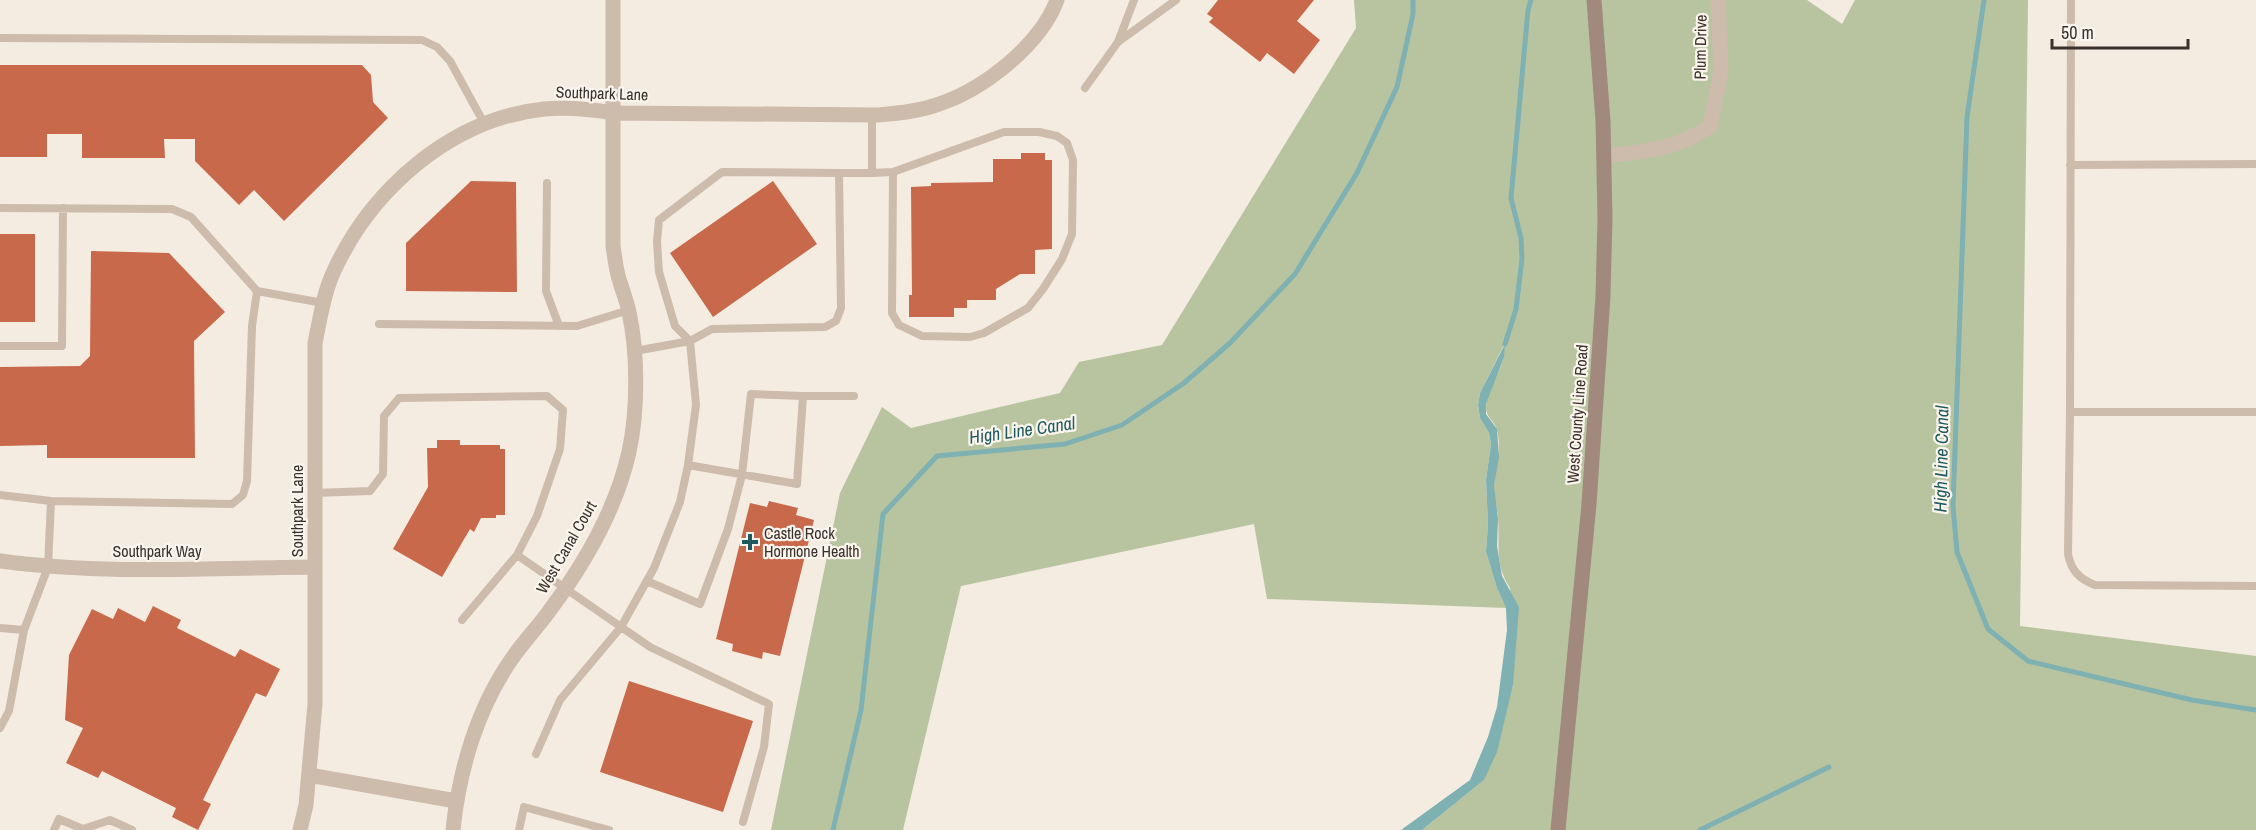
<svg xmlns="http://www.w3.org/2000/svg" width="2256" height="830" viewBox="0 0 2256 830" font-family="'Archivo Narrow',sans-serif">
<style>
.green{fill:#b8c4a0}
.water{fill:#7fb0b2}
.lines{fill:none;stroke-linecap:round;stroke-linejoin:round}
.stream{stroke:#7fb0b2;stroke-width:5}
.building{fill:#c8694b}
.service{stroke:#cdbbac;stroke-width:8}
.minor{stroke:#cdbbac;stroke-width:15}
.secondary{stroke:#a18a7d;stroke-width:15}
.poi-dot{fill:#1f5a5e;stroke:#fbf5ee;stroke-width:2}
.labels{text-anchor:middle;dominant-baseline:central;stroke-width:4.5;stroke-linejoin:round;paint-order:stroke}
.street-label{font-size:16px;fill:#3b302b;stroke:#fbf5ee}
.poi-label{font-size:16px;fill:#3b302b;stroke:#fbf5ee;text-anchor:start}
.water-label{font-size:18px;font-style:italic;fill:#1f5a5e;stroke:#fbf5ee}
</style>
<rect width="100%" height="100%" fill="#f4ebe1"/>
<path class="green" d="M1354,0h453l35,24 13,-24h173l-8,626 236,30v174h-834l62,-50 29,-95 -3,-97c-16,-24 -10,-44 -12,-71 -1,-10 -4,-21 -4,-32 1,-18 8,-36 3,-55 -2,-9 -12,-13 -11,-24 2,-21 20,-39 18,-61l-24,48 -2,12 2,13 9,15 2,11 -5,36 2,45 -2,27 11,36 9,20 -239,-9 -13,-75 -293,62 -58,244h-132l69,-337 42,-86 29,21 149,-35 19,-31 83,-17 194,-317z"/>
<path class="water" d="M1505,344l-1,13 -18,47v10l11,15 2,29 -5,27 4,34 -1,27 5,30 17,31 -6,78 -16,67 -13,28 -62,50h-21l69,-50 18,-43 9,-30 10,-77 -1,-22 -9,-20 -11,-36 2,-27 -2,-45 5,-36 -2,-11 -9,-15 -2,-13 2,-12z"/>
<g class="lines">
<path class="stream" d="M1984,0l-17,117 -14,389 4,46 31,77 40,32 164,39 64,10
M1505,344l11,-35 6,-50 -1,-21 -10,-40 17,-188 3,-10
M833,830l28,-120 22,-196 54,-58 128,-12 57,-19 62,-42 46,-40 65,-69 62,-101 40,-86 16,-73v-14
M1700,830l129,-63"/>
</g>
<path class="building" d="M1218,0h96l-17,21 23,19 -26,34 -27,-21 -7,9 -51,-40 4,-4 -6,-4z
M0,65h362l9,10 2,27 15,16 -104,103 -30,-31 -15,15 -44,-44v-22h-31l1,19h-83v-24h-35v23h-47z
M1021,153h24v7h7v89l-17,1v24h-15l-24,15v11h-29v8h-13v9h-45v-22h3l-1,-108 20,-1v-3l62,-1v-23h28z
M471,181l45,1 1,110 -111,-1v-48z
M773,181l44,63 -104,73 -43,-64z
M0,234h35v88h-35z
M91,251l78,2 56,59 -31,29 1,117h-148v-13l-47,1v-79l80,-1 10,-10z
M437,440h23v5h40v4h5v66h-9v3h-15l-7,14 -4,-3 -28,48 -49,-28 35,-62 -1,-39h10z
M769,501l29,7 -2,7 18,5 -34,136 -17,-4 -1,7 -30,-8 1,-7 -17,-5 34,-136 17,4z
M153,606l28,14 -4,8 58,29 5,-8 40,20 -14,28 -10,-4 -53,107 8,4 -13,26 -26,-13 4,-9 -74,-37 -4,7 -32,-15 17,-35 -18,-8 4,-65 23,-46 21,10 5,-11 27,14z
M629,681l124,40 -30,91 -123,-40z"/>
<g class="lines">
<path class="service" d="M0,38l422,2 15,7 13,14 35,64
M1118,42l16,-42
M1085,88l33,-46 58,-42
M2070,165l186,-1
M722,172l117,1 2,135 -5,13 -11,6 -113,2 -22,12 -15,-15 -16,-54 -2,-30 2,-22z
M839,173h33v-58
M872,173l21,-1 -1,141 7,12 23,11 48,1 14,-4 44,-25 15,-19 19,-30 10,-25 1,-74 -6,-17 -10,-7 -18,-4h-35l-111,40
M547,183l-1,108 13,35
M0,208l172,1 19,8 66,74 -5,35 -5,155 -4,14 -11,9 -181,-3
M257,291l66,12
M379,324l198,2 52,-16
M0,346h62l1,-138
M803,396h51
M2070,412l1,-412
M2256,412h-186l-2,142c3,16 11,25 27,31l161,1
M315,493l55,-2 13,-17 1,-58 15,-18 148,-2 16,14 -3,39 -23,67 -20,39 -55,65
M0,495l51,6 -3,66 -24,63 -15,81 -9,17
M517,555l133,92 119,57 -5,43 -21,75
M647,581l53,23 28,-75 14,-54 9,-81 52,2 -6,88 -109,-19
M0,628l24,2
M536,754l24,-54 61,-73 33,-59 26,-66 8,-37 8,-60 -6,-64 -55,10
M54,830l5,-11 24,10 27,-9 22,10
M519,830l5,-23 85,23"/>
<path class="minor" d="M1604,156c40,-5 72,-6 106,-30l11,-55 -3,-71
M0,561c104,14 210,7 315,6
M309,775l147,26
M300,830l6,-25 9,-101v-361c5,-23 8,-48 18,-70 38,-84 118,-154 211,-164 24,-2 46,0 69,4l265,2c22,-2 43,-4 64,-12 43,-15 99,-59 115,-103
M453,830c6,-59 24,-121 58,-170 12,-18 27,-33 39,-50 35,-47 66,-100 79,-158 9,-41 9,-99 0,-140 -2,-10 -6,-20 -9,-30 -4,-11 -5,-24 -7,-36v-246"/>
<path class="secondary" d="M1558,830l31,-326 14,-208 2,-78 -2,-97 -9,-121"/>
</g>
<path class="poi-dot" d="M747 533h6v6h6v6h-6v6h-6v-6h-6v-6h6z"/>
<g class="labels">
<g class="street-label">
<text transform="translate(1700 47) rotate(-89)">Plum Drive</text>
<text transform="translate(602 93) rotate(2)">Southpark Lane</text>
<text transform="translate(1577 414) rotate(-86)">West County Line Road</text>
<text transform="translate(297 511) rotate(-90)">Southpark Lane</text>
<text transform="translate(566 547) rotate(-60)">West Canal Court</text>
<text x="157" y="551">Southpark Way</text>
</g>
<g class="poi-label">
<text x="764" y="533">Castle Rock<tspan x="764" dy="18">Hormone Health</tspan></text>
</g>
<g class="water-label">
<text transform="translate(1022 430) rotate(-8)">High Line Canal</text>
<text transform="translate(1941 459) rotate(-89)">High Line Canal</text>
</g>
</g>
<path d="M2052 39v9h136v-9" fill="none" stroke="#3b302b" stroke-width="3"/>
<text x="2061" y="39" font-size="18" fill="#3b302b" stroke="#fbf5ee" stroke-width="4.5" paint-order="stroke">50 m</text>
</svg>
